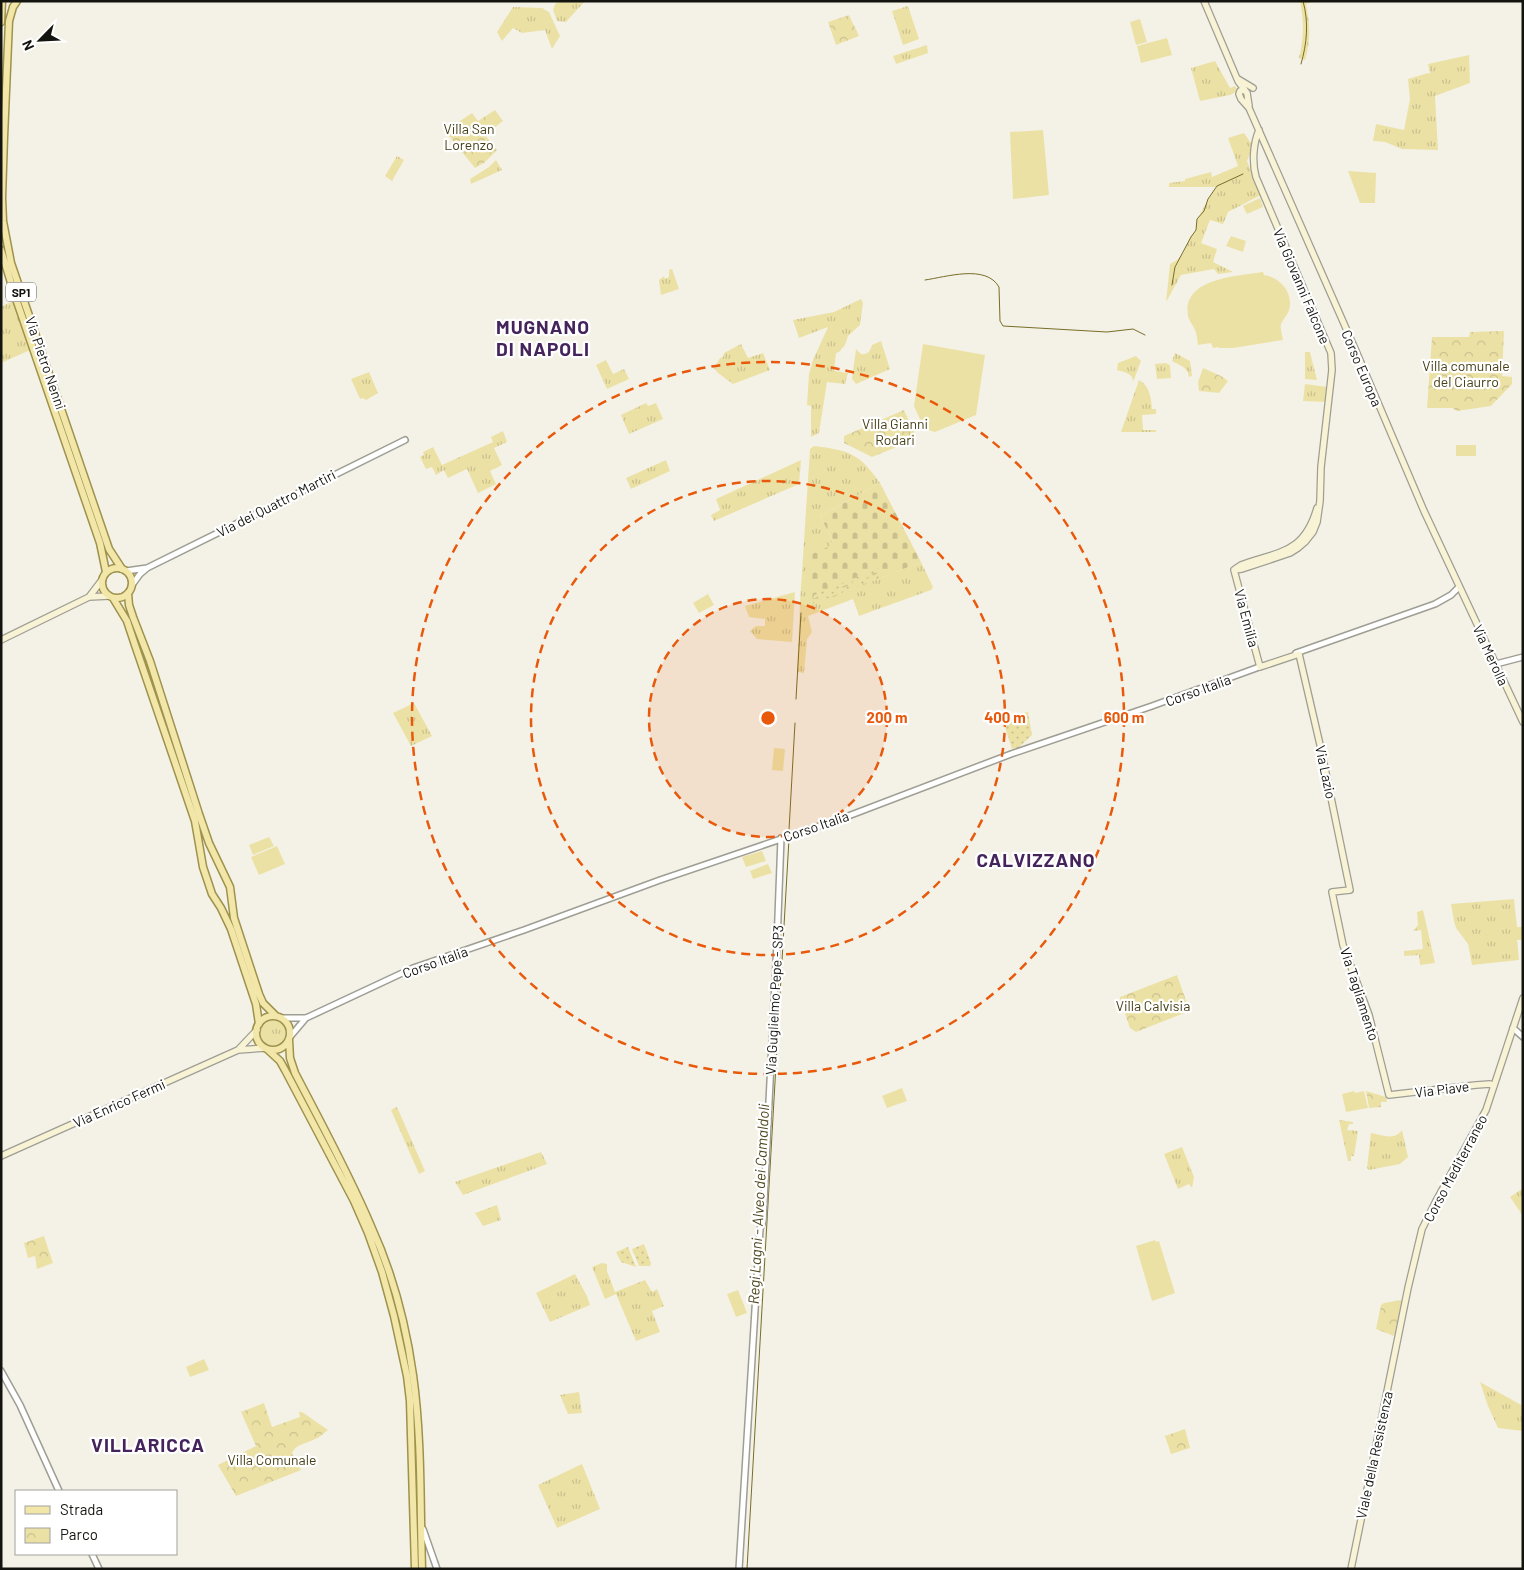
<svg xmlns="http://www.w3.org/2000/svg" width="1524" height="1570" viewBox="0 0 1524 1570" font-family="Barlow,sans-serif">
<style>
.grass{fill:url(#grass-tufts)}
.cemetery{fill:url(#cemetery-stones)}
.park{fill:url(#park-crowns)}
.garden{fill:url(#garden-dots)}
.pitch{fill:#ece1a5}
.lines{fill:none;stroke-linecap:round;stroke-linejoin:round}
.stream{stroke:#786d28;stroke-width:1}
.tertiary-casing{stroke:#9f9e94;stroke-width:8}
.secondary-casing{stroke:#9f9e94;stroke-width:8}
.primary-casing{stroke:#9e924d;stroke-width:9}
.tertiary{stroke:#fff;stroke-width:5}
.secondary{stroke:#f8f3d4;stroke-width:5.5}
.primary{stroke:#f2e6a8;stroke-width:6}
.ring{fill:none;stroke:#e8590c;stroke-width:2.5;stroke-dasharray:9 6}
.labels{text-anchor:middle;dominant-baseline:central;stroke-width:4.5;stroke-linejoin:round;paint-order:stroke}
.shield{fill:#fff;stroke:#5a5a57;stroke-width:1}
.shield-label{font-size:12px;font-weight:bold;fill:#13130f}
.park-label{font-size:14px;fill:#453e16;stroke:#fff}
.street-label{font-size:14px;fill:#13130f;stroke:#fff}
.water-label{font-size:15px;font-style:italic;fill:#4e471f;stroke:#fff}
.district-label{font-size:19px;font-weight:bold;letter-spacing:1px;fill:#45245c;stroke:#fff}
.centre{fill:#e8590c;stroke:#fff;stroke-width:2.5}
.ring-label{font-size:15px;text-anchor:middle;font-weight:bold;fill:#e8590c;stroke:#fff;stroke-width:4.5;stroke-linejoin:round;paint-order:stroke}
</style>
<defs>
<pattern id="grass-tufts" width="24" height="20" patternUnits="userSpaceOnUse" patternTransform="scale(1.25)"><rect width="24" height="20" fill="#ece1a5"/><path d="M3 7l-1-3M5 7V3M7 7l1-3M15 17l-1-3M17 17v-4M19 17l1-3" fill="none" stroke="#cac08d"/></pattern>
<pattern id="cemetery-stones" width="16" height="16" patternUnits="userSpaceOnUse" patternTransform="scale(1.25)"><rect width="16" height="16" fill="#ece1a5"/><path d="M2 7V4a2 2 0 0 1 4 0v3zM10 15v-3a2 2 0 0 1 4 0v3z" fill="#cac08d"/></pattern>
<pattern id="park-crowns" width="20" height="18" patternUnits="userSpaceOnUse" patternTransform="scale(1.25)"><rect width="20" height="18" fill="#ece1a5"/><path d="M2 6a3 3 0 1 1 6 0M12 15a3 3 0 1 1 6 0" fill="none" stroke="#cac08d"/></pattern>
<pattern id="garden-dots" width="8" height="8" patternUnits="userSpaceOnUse" patternTransform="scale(1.25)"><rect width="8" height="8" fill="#ece1a5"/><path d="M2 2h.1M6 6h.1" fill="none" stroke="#cac08d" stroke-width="1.8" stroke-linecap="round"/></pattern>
</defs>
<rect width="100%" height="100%" fill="#f4f2e7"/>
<path class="grass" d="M560,1h25l-19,21 -9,-1 -4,-11 2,-6z
M1300,1l11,1 -5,2c4,20 5,36 -1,56l-6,-2c5,-20 5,-37 1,-57z
M908,6l11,33 -16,6 -11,-34z
M513,7l29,1 7,4 11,24 -8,13 -7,-19 -23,3 -9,-5 -11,13 -5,-9z
M927,45l1,8 -32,11 -3,-8z
M1469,55l1,28 -35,13 3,54 -36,-1 -17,-7 -12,-1 3,-17 28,6 6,-31 -2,-20 20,-6 2,1 -2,-10z
M1215,61l15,27 5,-2 3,5 -8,4 -30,6 -9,-33z
M1244,133l9,13 -6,15 14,34 -33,17 -5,12 -13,-4 -9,23 16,6 -4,13 20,10 -15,2 -4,-5 -33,6 -15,27 4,-38c15,-7 14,-15 21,-28 2,-2 4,-4 5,-6 1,-4 0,-8 2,-12 6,-11 11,-21 19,-31h-48v-4l16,-2v-2l26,-7 1,5 26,-11 -10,-28z
M397,156l7,4 -12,21 -7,-5z
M496,160l6,10 -31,14 -1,-5 19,-12z
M1231,236l15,5 -3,11 -17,-6z
M672,269l7,20 -18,6 -2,-15 5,-4 1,3 4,-2v-7z
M861,299l2,4 -3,22 -12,11 -3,9 -6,7 -3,1 -2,18 14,2 -3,11 -18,-2 -8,51 -8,4v-31l-4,-1 2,-31 4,-14 15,-33 -29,11 -6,-18 41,-8z
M13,301l17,49 -29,13v-56z
M881,341l9,28 -34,15 -4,-5 4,-30 5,5c7,1 9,-3 11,-9z
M741,344l7,14 15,-5 7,17 -37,14 -15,-11 -4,-5 6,-10 3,-1 1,-4z
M1305,352h5l7,28 -12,-1z
M1175,353l15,8 2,15 -3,1c-1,-10 -10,-12 -17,-16z
M1136,356l5,5 -8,21c0,-9 -9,-10 -16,-12l1,-7z
M606,360l7,14 11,-5 5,10 -22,10 -11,-24z
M1165,363l5,2 1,13 -14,1 -2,-15z
M369,372l9,21 -12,7 -3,-2 -3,1 -9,-20z
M1139,380c11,6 12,18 13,29h4v5l-14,1 1,15h13v2h-35z
M1305,384l23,3 -2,15 -23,-1z
M646,403l2,3 8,-3 7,16 -34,15 -8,-19z
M503,431l4,11 -13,6 8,17 -12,6 6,13 -18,9 -11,-24 -19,9 -4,-8 -8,5 -4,-8 -6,2 -6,-12 4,-2 -1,-3 10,-5 9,18 51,-23 -2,-5z
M814,446c35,4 46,8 66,37l-60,33 13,25 -23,64 111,-43 12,25 -2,3 -72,26 -6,-17 -45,17 4,16 -5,7 -3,34 -7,-1 3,-70 10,-153z
M666,460l4,11 -39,18 -5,-11z
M801,460l-2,24 -85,37 -3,-6 9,-5 -4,-11z
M795,592l-3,50 -35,-3 -7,-8 6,-5h9v-7l-16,-2 -4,-11z
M414,703l18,33 -21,10 -18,-33z
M1514,899l3,28h6l-1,13h-5l2,20 -47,5 -4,-21 -12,-16 -2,-7 -3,-17z
M1423,910l12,53 -15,2 -1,-10 -15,1v-5l19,-2 -2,-19 -8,1 5,-6 -1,-13z
M270,1019l11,3 5,8 -2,10c-8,10 -20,7 -25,-5l3,-10z
M397,1107l28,64 -6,3 -28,-64z
M1339,1120l14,2v2h-4l-2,6 11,1 -4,25h-3v5h-3z
M1402,1130l6,27 -8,7 -31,6 -2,-2 4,-35c12,2 23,8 31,-3z
M1182,1147l12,30 -2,11 -3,-4 -11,5 -14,-35z
M541,1152l6,12 -84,31 -8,-13z
M1523,1188v28l-13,-19z
M497,1205l4,15 -18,6 -8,-13z
M602,1263l5,1v7l8,21 30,-12 7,12 5,-3 7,17 -12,5 8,21 -24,9 -20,-47 -11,5 -13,-32z
M575,1274l12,22 3,9 -40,17 -14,-29z
M1480,1382l43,24v25l-25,-3 -10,-22z
M579,1392l3,21 -14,1 -8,-19z
M582,1464l18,45 -43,19 -19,-43z"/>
<path class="cemetery" d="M880,483l41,79 -111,44v-51l20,-9 -1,-3 4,-2 -13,-25z"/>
<path class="park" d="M849,15c3,8 7,13 10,21l-23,9 -8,-23z
M495,110l8,11 -18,14 12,15 -13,13 -9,5 -30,-37 27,-18 6,8z
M1504,331l-2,45 10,1v7l-21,22 -34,5 -5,-3h-25l5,-71h37l1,-5z
M1203,368l18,8 7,5 -9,12 -20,-2 -1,-9z
M904,410l10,22v3l-5,7 -37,15 -28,-14v-7z
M1177,975l12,34 -2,3 -51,20 -6,-4 -10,-29v-2z
M1366,1091l20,6 1,5h-6v5l-12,1z
M44,1236l9,27 -16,6 -2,-13 -7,2 -4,-15z
M1402,1300l-8,36 -18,-7 5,-24 3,-2z
M264,1403l8,24 28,-10 -1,-5h3l26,18c-5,4 -9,8 -15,10 -8,4 -17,4 -21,13l9,17 -65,26 -18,-31 38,-19 -15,-34z
M1185,1429l5,19 -19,6 -6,-18z"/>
<path class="garden" d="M879,568l1,2 -3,2 -64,27 1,-4z
M881,572l1,5 -69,27v-4z
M1028,712l4,23 -14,13 -6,1 -10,-31z
M644,1244l7,19 -1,3h-11l-7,-17z
M628,1247l8,20 -15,-5 -5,-10z"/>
<path class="pitch" d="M1140,19l7,23 -11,3 -6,-23z
M1167,38l5,17 -31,8 -4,-17z
M1043,130l6,65 -36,4 -3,-67z
M1348,171l28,2 -1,30h-15z
M1260,198l3,9 -16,7 -4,-8z
M1263,272l1,3c16,2 30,18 25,35 -1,5 -6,9 -8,14 -1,4 1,11 2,16l-50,8h-14l-1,-1 -5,1 -2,-5 -13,2c-1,-5 -1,-11 -3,-15 -2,-5 -6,-9 -7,-14 -7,-38 50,-40 75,-44z
M923,344l62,11 -9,60 -41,17 -4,-1 -8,-5 -9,-20z
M1456,445h20v11h-20z
M708,594l6,11 -15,8 -6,-10z
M774,748l11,1 -2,22 -11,-1z
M269,837l5,9 -21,9 -4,-10z
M277,846l8,18 -26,11 -8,-18z
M762,851l4,10 -20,6 -4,-10z
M768,864l4,9 -19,6 -3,-8z
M902,1088l5,13 -20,7 -5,-12z
M1354,1091l1,2 9,-2 4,17 -22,4 -4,-18z
M1155,1240l1,2 3,-1 16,52 -23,8 -16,-55z
M738,1290l9,23 -11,4 -9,-23z
M204,1359l5,11 -19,7 -4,-10z"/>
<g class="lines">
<path class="stream" d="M1301,64c6,-21 8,-41 2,-63
M925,280c21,-3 61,-16 74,7l1,34 3,5 104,6 26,-3 12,6
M1172,285l3,-18 16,-30 5,-7 1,-11 7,-8 4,-12 9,-13 26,-12
M796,699l5,-86
M789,830l6,-107
M747,1569l42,-730"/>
<g class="tertiary-casing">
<path id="tertiary" d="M126,571l21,-3
M132,585l8,-11 7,-6 258,-128
M1296,653l139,-49 16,-9 8,-8
M1496,664l27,-7
M281,1018h25l107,-50 111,-38 136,-50 183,-62 168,-64 141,-48 110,-40
M1513,1028l10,9
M289,1038l17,-20
M1,1371l19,34 39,86
M423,1529l14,40
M92,1554l7,15
M739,1569l21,-340 3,-8 14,-278 4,-105"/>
</g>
<g class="secondary-casing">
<path id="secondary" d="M1204,1l34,80 9,12 2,13
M1238,79l15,9
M1244,90l-4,1 -1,3 2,5 8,9 107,243 68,160 99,211
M1235,569l6,-4c38,-14 63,-11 76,-57
M1234,570l26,97 39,-13 22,95 29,141 -18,2 11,53 26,70 20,80 87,-10 14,-1 4,2
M1234,570l8,-1 48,-16 8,-5 7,-6 8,-10 4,-10 3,-21 1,-34 11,-97 -1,-17 -75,-176c-4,-14 -3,-33 3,-47
M89,597l13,-17
M1,640l88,-43 20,-1
M238,1050l19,-20
M1,1156l237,-106 27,-2
M1351,1569l57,-281 14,-59 14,-28 50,-91 37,-112"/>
</g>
<g class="primary-casing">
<path id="primary" d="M17,1l-4,6 -4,14 -5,116 -2,61 1,23 8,42 98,286 13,20
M1,22l1,-21
M1,250l14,46 85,247 6,29
M102 583a15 15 0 1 1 30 0a15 15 0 1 1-30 0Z
M128,593l1,12 4,12 17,44 49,153 10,29 21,44 4,31 25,76 4,9 13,13
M113,598l14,23 8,24 60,176 8,46 9,27 9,14 10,21 25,75 3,20
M256 1033a17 17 0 1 1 34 0a17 17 0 1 1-34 0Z
M289,1040l1,18 5,15c26,50 54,101 76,153 21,46 35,99 42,149 9,64 7,130 9,194
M267,1049l13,12 5,9 69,131 14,32 14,39 12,44 13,60 3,25 5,168"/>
</g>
<use href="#tertiary" class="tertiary"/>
<use href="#secondary" class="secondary"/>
<use href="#primary" class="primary"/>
</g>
<circle cx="768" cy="718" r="119" fill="#e8590c" fill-opacity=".12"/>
<g class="ring">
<circle cx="768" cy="718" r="119"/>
<circle cx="768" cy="718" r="237"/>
<circle cx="768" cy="718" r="356"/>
</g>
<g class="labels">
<rect class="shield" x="6" y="282.5" width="30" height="19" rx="4"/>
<g class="shield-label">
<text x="21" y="292">SP1</text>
</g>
<g class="park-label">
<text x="469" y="128">Villa San<tspan x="469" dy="16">Lorenzo</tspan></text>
<text x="1466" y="365">Villa comunale<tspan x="1466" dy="16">del Ciaurro</tspan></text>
<text x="895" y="423">Villa Gianni<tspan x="895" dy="16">Rodari</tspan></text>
<text x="1153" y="1005">Villa Calvisia</text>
<text x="272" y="1459">Villa Comunale</text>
</g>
<g class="street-label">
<text transform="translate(1302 286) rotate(67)">Via Giovanni Falcone</text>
<text transform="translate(46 363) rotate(71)">Via Pietro Nenni</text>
<text transform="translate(1362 368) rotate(67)">Corso Europa</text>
<text transform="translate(276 503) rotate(-27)">Via dei Quattro Martiri</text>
<text transform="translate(1247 618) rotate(75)">Via Emilia</text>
<text transform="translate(1491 655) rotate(65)">Via Merolla</text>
<text transform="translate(1198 690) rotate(-20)">Corso Italia</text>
<text transform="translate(1326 772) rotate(78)">Via Lazio</text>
<text transform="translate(816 826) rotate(-19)">Corso Italia</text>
<text transform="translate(435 962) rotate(-20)">Corso Italia</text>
<text transform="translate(1360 994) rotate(72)">Via Tagliamento</text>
<text transform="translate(774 1000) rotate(-87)">Via Guglielmo Pepe - SP3</text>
<text transform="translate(1442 1089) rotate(-7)">Via Piave</text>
<text transform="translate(119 1103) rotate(-24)">Via Enrico Fermi</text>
<text transform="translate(1455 1168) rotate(-62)">Corso Mediterraneo</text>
<text transform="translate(1374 1455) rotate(-78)">Viale della Resistenza</text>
</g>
<g class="water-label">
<text transform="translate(758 1204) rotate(-87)">Regi Lagni - Alveo dei Camaldoli</text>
</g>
<g class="district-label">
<text x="543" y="326">MUGNANO<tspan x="543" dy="22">DI NAPOLI</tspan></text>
<text x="1036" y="859">CALVIZZANO</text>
<text x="148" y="1444">VILLARICCA</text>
</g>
</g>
<circle cx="768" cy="718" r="8" class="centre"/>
<g class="ring-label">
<text x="887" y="723">200 m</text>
<text x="1005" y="723">400 m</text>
<text x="1124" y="723">600 m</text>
</g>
<rect width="1524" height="1570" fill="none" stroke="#13130f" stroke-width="5"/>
<rect x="15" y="1490" width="162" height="65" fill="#ffffff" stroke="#a1a19f"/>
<rect x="25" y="1506" width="25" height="8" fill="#f2e6a8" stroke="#a1a19f"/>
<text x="60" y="1515" font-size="15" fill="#13130f">Strada</text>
<rect x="25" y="1528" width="25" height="15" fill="url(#park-crowns)" stroke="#a1a19f"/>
<text x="60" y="1540" font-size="15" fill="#13130f">Parco</text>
<g transform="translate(40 40) rotate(246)" stroke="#ffffff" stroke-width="4" paint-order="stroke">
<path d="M0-4L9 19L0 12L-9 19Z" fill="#13130f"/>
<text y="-8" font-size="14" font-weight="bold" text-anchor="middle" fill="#13130f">N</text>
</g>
</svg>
